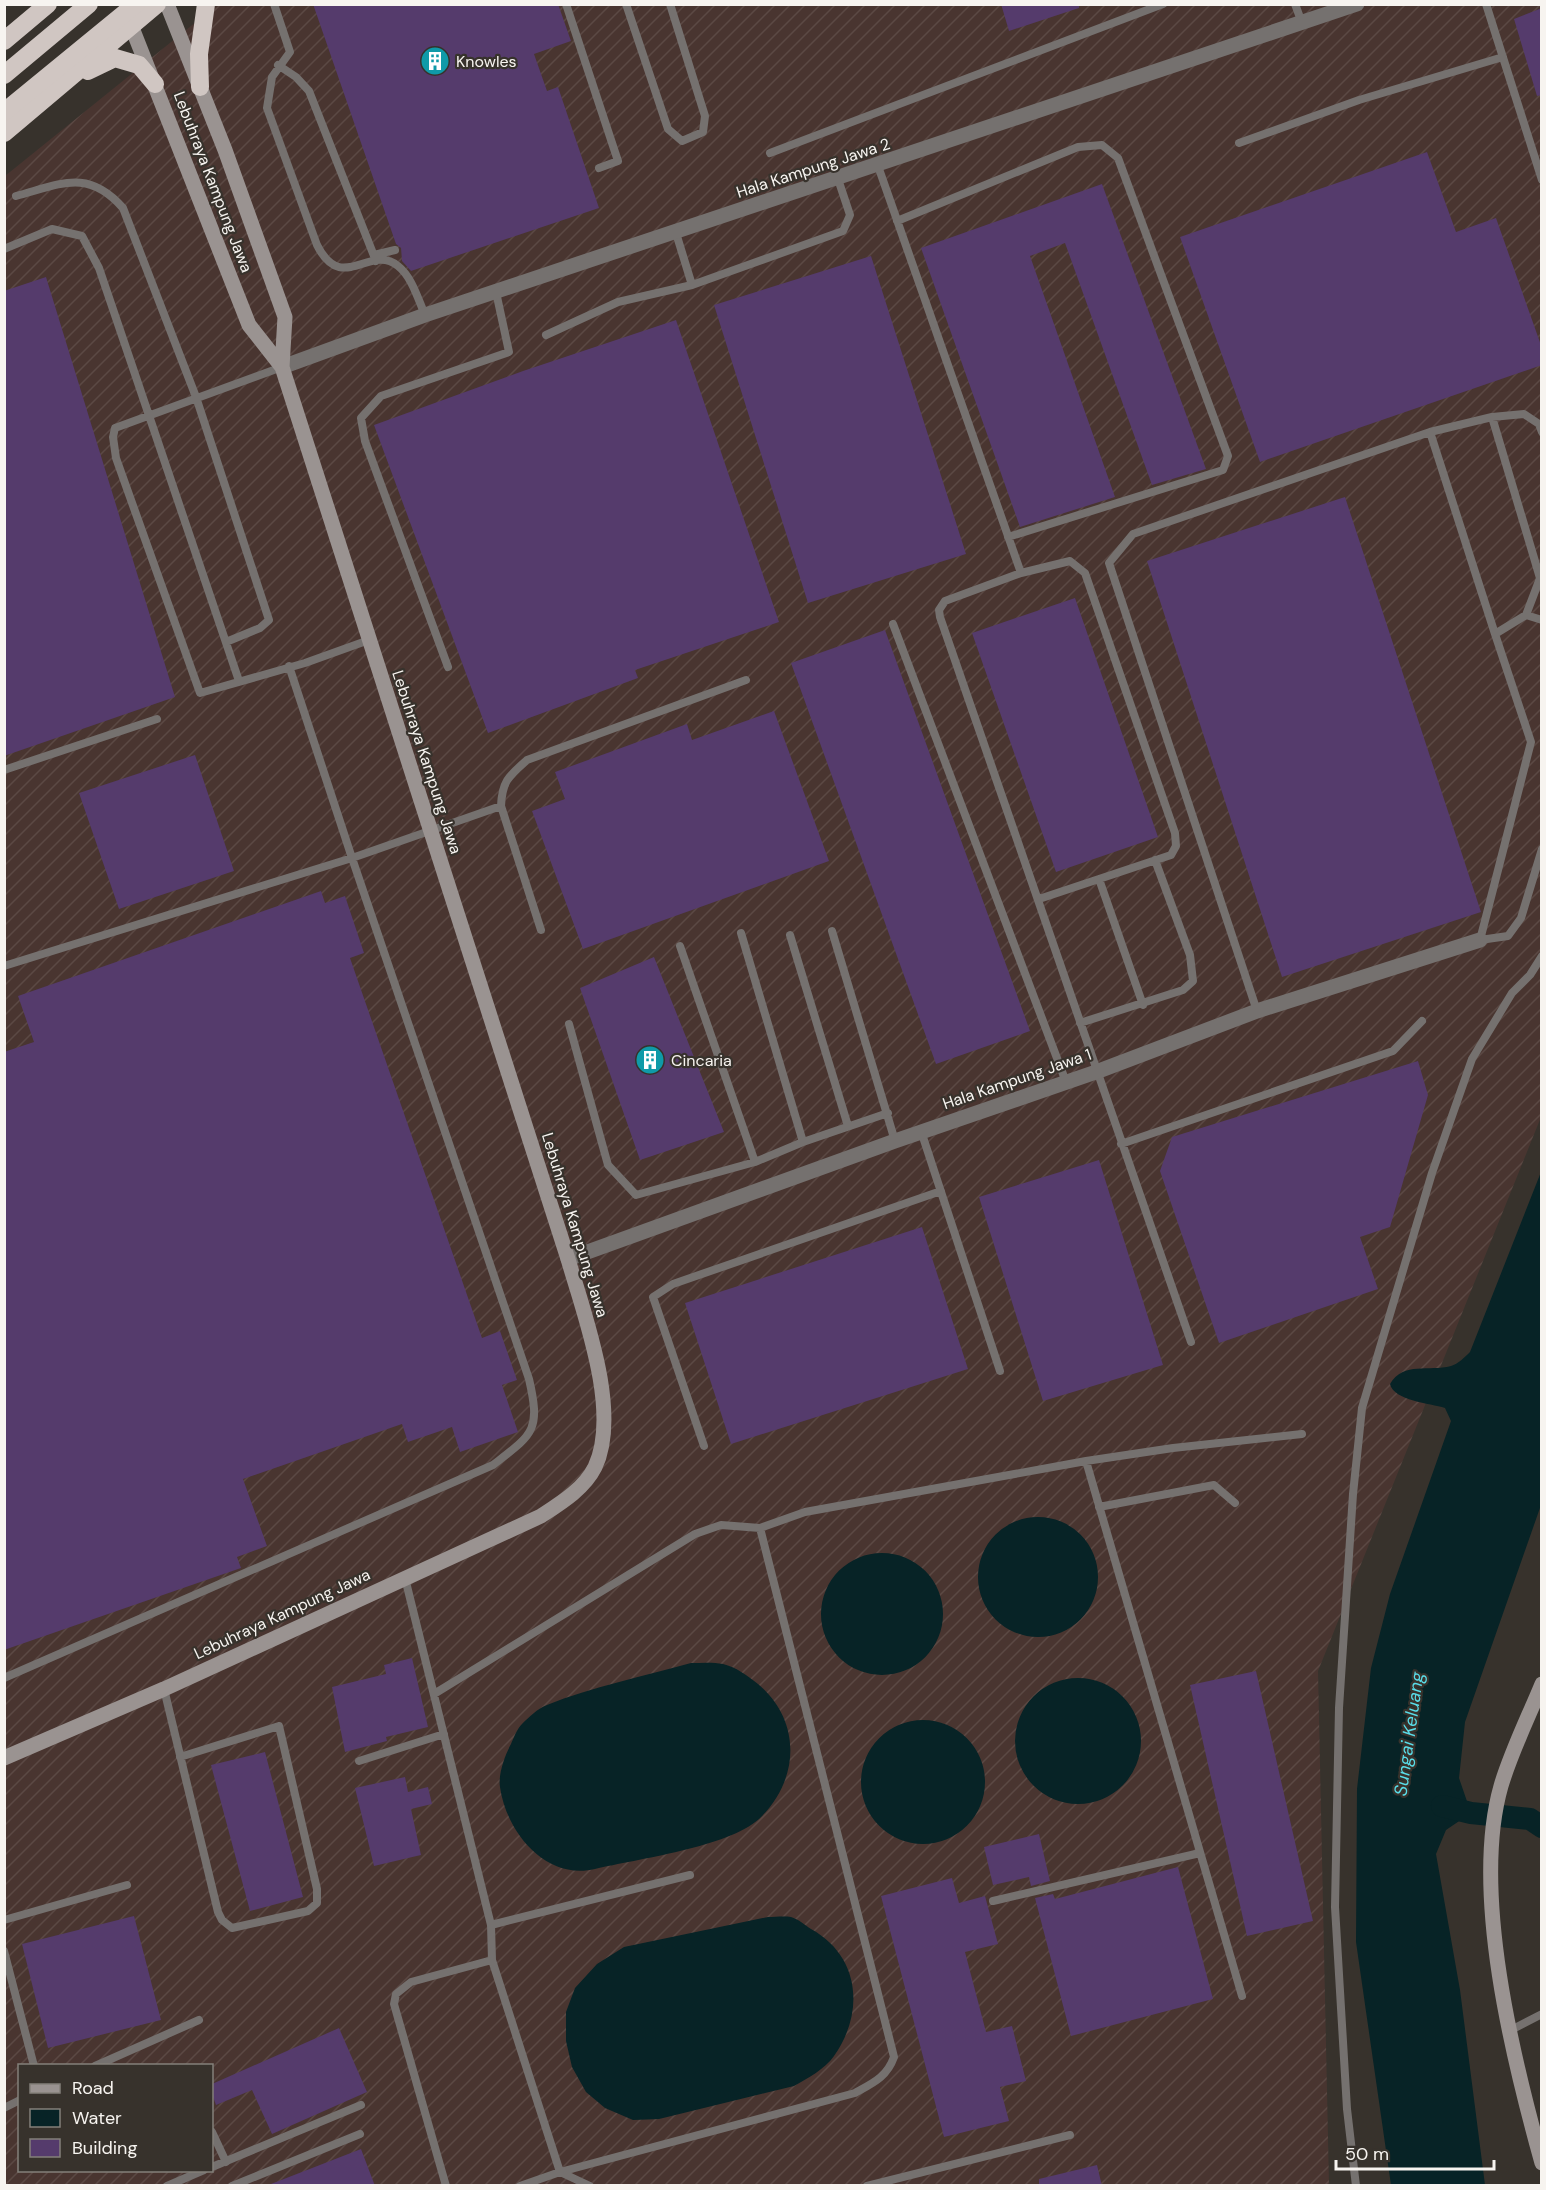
<svg xmlns="http://www.w3.org/2000/svg" width="1546" height="2190" viewBox="0 0 1546 2190" font-family="'DM Sans',sans-serif">
<style>
.industrial{fill:url(#industrial-furrows);fill-rule:evenodd}
.water{fill:#072326}
.lines{fill:none;stroke-linecap:round;stroke-linejoin:round}
.canal{stroke:#072326;stroke-width:22}
.building{fill:#553b6c}
.lane{stroke:#75716f;stroke-width:8}
.street{stroke:#75716f;stroke-width:15}
.secondary{stroke:#9a9391;stroke-width:15}
.highway{stroke:#d0c6c2;stroke-width:18}
.highway-bridge{stroke:#d0c6c2;stroke-width:18}
.labels{text-anchor:middle;dominant-baseline:central;stroke-width:4.5;stroke-linejoin:round;paint-order:stroke}
.poi-label{font-size:16px;fill:#f7f4f0;stroke:#37322c;text-anchor:start}
.street-label{font-size:16px;fill:#f7f4f0;stroke:#37322c}
.water-label{font-size:18px;font-style:italic;fill:#59dce8;stroke:#37322c}
</style>
<defs>
<pattern id="industrial-furrows" width="10" height="10" patternUnits="userSpaceOnUse" patternTransform="scale(1.5)"><rect width="10" height="10" fill="#493530"/><path d="M-1 1l2-2M0 10L10 0M9 11l2-2" fill="none" stroke="#5b4944"/></pattern>
</defs>
<rect width="100%" height="100%" fill="#37322c"/>
<path class="industrial" d="M217,5h1324v1112l-223,554 11,514 -1324,1v-2010zM20,2066h192v104h-192z"/>
<path class="water" d="M1541,1172v333l-76,217 -6,56 12,35 -25,17 -10,24 24,136 25,195h-94l-35,-243 1,-153 14,-121 19,-74 61,-173 -6,-13c-15,-5 -51,-7 -55,-24 14,-23 39,-12 61,-18 7,-2 14,-9 19,-14z
M978 1577a60 60 0 1 1 120 0a60 60 0 1 1-120 0Z
M821 1614a61 61 0 1 1 122 0a61 61 0 1 1-122 0Z
M691,1663c10,0 22,-1 32,1 13,3 25,12 35,20 44,37 42,96 1,135 -31,28 -122,40 -164,50 -50,12 -89,-38 -95,-82 -2,-13 5,-32 11,-43 3,-7 6,-15 11,-20 6,-6 16,-16 25,-19 44,-18 98,-29 144,-42z
M1015 1741a63 63 0 1 1 126 0a63 63 0 1 1-126 0Z
M861 1782a62 62 0 1 1 124 0a62 62 0 1 1-124 0Z
M768,1917c7,0 16,-1 23,0 7,2 14,8 20,12 49,27 54,83 23,127 -9,13 -26,22 -40,30l-135,33 -26,1 -28,-12 -19,-16 -14,-25 -6,-26v-29l9,-24 22,-24 27,-17z"/>
<g class="lines">
<path class="canal" d="M1442,1806l29,7 59,6 12,8"/>
</g>
<path class="building" d="M313,4h245l13,37 -37,13 13,37 11,-4 41,121 -188,63 -9,-10 -1,-13 -5,-4z
M1001,4h78v4l-70,23z
M1542,8v87l-5,1 -23,-77z
M1427,152l29,80 40,-14 46,130v17l-282,97 -80,-225z
M1102,184l104,285 -54,16 -87,-242 -35,13 85,241 -95,30 -99,-279z
M871,256l95,298 -158,49 -94,-298z
M46,277l129,420 -171,59v-465z
M676,320l103,302 -144,48 3,8 -150,55 -114,-308 149,-54z
M1345,497l136,415 -199,65 -135,-416z
M1075,598l83,239 -102,35 -84,-239z
M885,630l145,401 -94,33 -145,-401z
M774,711l55,150 -246,88 -51,-138 33,-12 -10,-27 132,-48 5,16z
M195,755l39,116 -115,38 -40,-116z
M321,891l4,12 20,-7 19,57 -14,5 132,380 18,-7 17,49 -15,5 16,47 -58,20 -8,-25 -44,15 -6,-18 -159,55 24,67 -30,11 4,11 -237,82v-598l30,-10 -16,-46z
M654,957l70,175 -84,28 -60,-172z
M1418,1061l10,34 -38,132 -30,10 18,52 -159,54 -59,-172 12,-34z
M1099,1160l64,205 -120,36 -64,-204z
M922,1227l46,142 -237,75 -46,-141z
M412,1658l16,69 -42,10 1,4 -42,11 -13,-65 54,-13 -2,-9z
M1256,1671l57,250 -66,15 -57,-251z
M265,1752l38,145 -53,14 -39,-146z
M405,1777l3,15 20,-5 4,17 -21,5 10,46 -47,11 -19,-78z
M1039,1834l11,47 -19,5 -2,-9 -36,8 -9,-38z
M1178,1867l35,132 -142,37 -36,-138 18,-4 2,5z
M952,1878l7,25 26,-7 13,48 -33,8 21,80 26,-6 14,55 -26,6 9,34 -65,16 -63,-241z
M134,1916l27,104 -113,28 -26,-104z
M339,2028l28,64 -95,42 -20,-44 -36,15 -4,-11v-10z
M361,2149l14,37h-104v-2z
M1097,2165l5,21h-63v-7z"/>
<g class="lines">
<path class="lane" d="M274,4l16,48 -18,25 -5,31 50,137c25,50 53,-2 81,21 14,11 20,33 27,49
M566,4l52,157 -19,7
M626,4l42,125 14,12 21,-9 2,-16 -35,-112
M1295,4l7,19
M1486,4l56,176
M278,65l18,12 13,14 67,170
M1239,143l120,-43 144,-43
M770,153l393,-149
M878,166l143,407 49,-12 15,12 90,260 1,13 -5,9 -132,44
M16,196c45,-12 72,-28 107,12l73,189 73,223 -9,8 -34,14
M897,221l181,-74 24,-2 16,13 110,298 -5,14 -215,67
M4,249l48,-20 30,7 17,32 140,413
M374,255l21,-5
M692,285l151,-54 7,-16 -12,-36
M546,335l72,-33 74,-17 -16,-52
M282,367l-167,61 -2,9 3,21 84,235 105,-30 64,-23
M1492,417l48,161
M1430,432l65,202
M1021,573l-76,28 -6,9 1,7 251,725
M1542,573l-16,42 -31,19 36,108 -51,198 28,-4 13,-18 21,-69
M1526,615l16,5
M893,624l173,458
M289,666l63,192 149,-52
M448,667l-83,-226 -4,-23 20,-22 128,-44 -13,-60
M4,770l153,-51
M1099,879l44,126
M541,930l-40,-124c1,-25 8,-30 26,-46l219,-80
M832,931l63,210
M741,933l62,209
M790,935l58,191
M680,946l75,216
M4,966l348,-108 177,521c12,52 4,55 -36,86l-489,213
M1257,1011l-148,-448 24,-29 297,-102 62,-15 32,-3 15,10 3,8
M1080,1023l103,-33 10,-9 -3,-26 -35,-95
M569,1024l39,141 28,30 119,-33 48,-20 85,-29
M921,1131l79,240
M1121,1144l272,-93 29,-30
M704,1446l-51,-149 20,-13 268,-93
M1086,1461l156,535
M1099,1507l115,-22 21,18
M760,1528l45,-16 281,-51 87,-13 129,-14
M405,1578l86,347 1,35 68,212 30,14
M164,1689l54,223 4,8 10,8 76,-17 9,-8v-14l-38,-163 -99,31
M434,1694l261,-160 26,-9 39,3 134,529c-7,20 -21,26 -39,36l-295,79 -40,14
M359,1761l85,-27
M993,1901l207,-48
M4,1920l123,-35
M491,1925l199,-50
M4,1951l30,115
M1511,2030l31,-16
M95,2066l104,-46
M4,2108l16,-8
M212,2132l14,30
M212,2167l149,-62
M167,2186l37,-16
M232,2186l128,-52
M446,2186l-52,-182 2,-10 15,-12 81,-22
M867,2186l203,-51
M1356,2186l-9,-77 -12,-202 4,-199 14,-214 9,-86 70,-235 40,-114 40,-66 18,-18 12,-19"/>
<path class="street" d="M282,367l143,-52 932,-311
M568,1259l327,-118 201,-69 161,-61 223,-71"/>
<path class="secondary" d="M167,4l58,146 60,167 -3,50
M1542,1684c-14,34 -31,68 -41,102 -30,105 12,273 41,377
M4,1758l160,-69 377,-173c20,-13 43,-27 54,-49 26,-55 -11,-153 -27,-208l-286,-892 -33,-42 -122,-310"/>
<path class="highway" d="M4,41l44,-37
M88,71l27,-13 24,7 16,19
M4,75l85,-71
M200,87l-1,-33 7,-50
M4,133l153,-129"/>
<path class="highway-bridge" d="M4,112l132,-108"/>
</g>
<defs>
<g id="building-disc" transform="scale(1.5)"><circle r="9.5" fill="#0f9aa8" stroke="#37322c"/><path d="M-4-6H4V6H1V3H-1V6H-4ZM-2.5-4.3h1.7v1.8h-1.7ZM.8-4.3h1.7v1.8H.8ZM-2.5-1h1.7V.8h-1.7ZM.8-1h1.7V.8H.8Z" fill="#fff"/></g>
</defs>
<g fill-rule="evenodd">
<use href="#building-disc" x="435" y="61"/>
<use href="#building-disc" x="650" y="1060"/>
</g>
<g class="labels">
<g class="poi-label">
<text x="456" y="61">Knowles</text>
<text x="671" y="1060">Cincaria</text>
</g>
<g class="street-label">
<text transform="translate(813 168) rotate(-18)">Hala Kampung Jawa 2</text>
<text transform="translate(213 182) rotate(69)">Lebuhraya Kampung Jawa</text>
<text transform="translate(427 762) rotate(72)">Lebuhraya Kampung Jawa</text>
<text transform="translate(1017 1079) rotate(-19)">Hala Kampung Jawa 1</text>
<text transform="translate(575 1225) rotate(73)">Lebuhraya Kampung Jawa</text>
<text transform="translate(282 1614) rotate(-25)">Lebuhraya Kampung Jawa</text>
</g>
<g class="water-label">
<text transform="translate(1409 1734) rotate(-82)">Sungai Keluang</text>
</g>
</g>
<rect width="1546" height="2190" fill="none" stroke="#f7f4f0" stroke-width="12"/>
<rect x="18" y="2064" width="195" height="108" fill="#37322c" stroke="#84807a" stroke-width="1.5"/>
<rect x="30" y="2084" width="30" height="9" fill="#9a9391" stroke="#84807a" stroke-width="1.5"/>
<text x="72" y="2094" font-size="18" fill="#f7f4f0">Road</text>
<rect x="30" y="2109" width="30" height="18" fill="#072326" stroke="#84807a" stroke-width="1.5"/>
<text x="72" y="2124" font-size="18" fill="#f7f4f0">Water</text>
<rect x="30" y="2139" width="30" height="18" fill="#553b6c" stroke="#84807a" stroke-width="1.5"/>
<text x="72" y="2154" font-size="18" fill="#f7f4f0">Building</text>
<path d="M1336 2160v9h158v-9" fill="none" stroke="#f7f4f0" stroke-width="3"/>
<text x="1345" y="2160" font-size="18" fill="#f7f4f0" stroke="#37322c" stroke-width="4.5" paint-order="stroke">50 m</text>
</svg>
